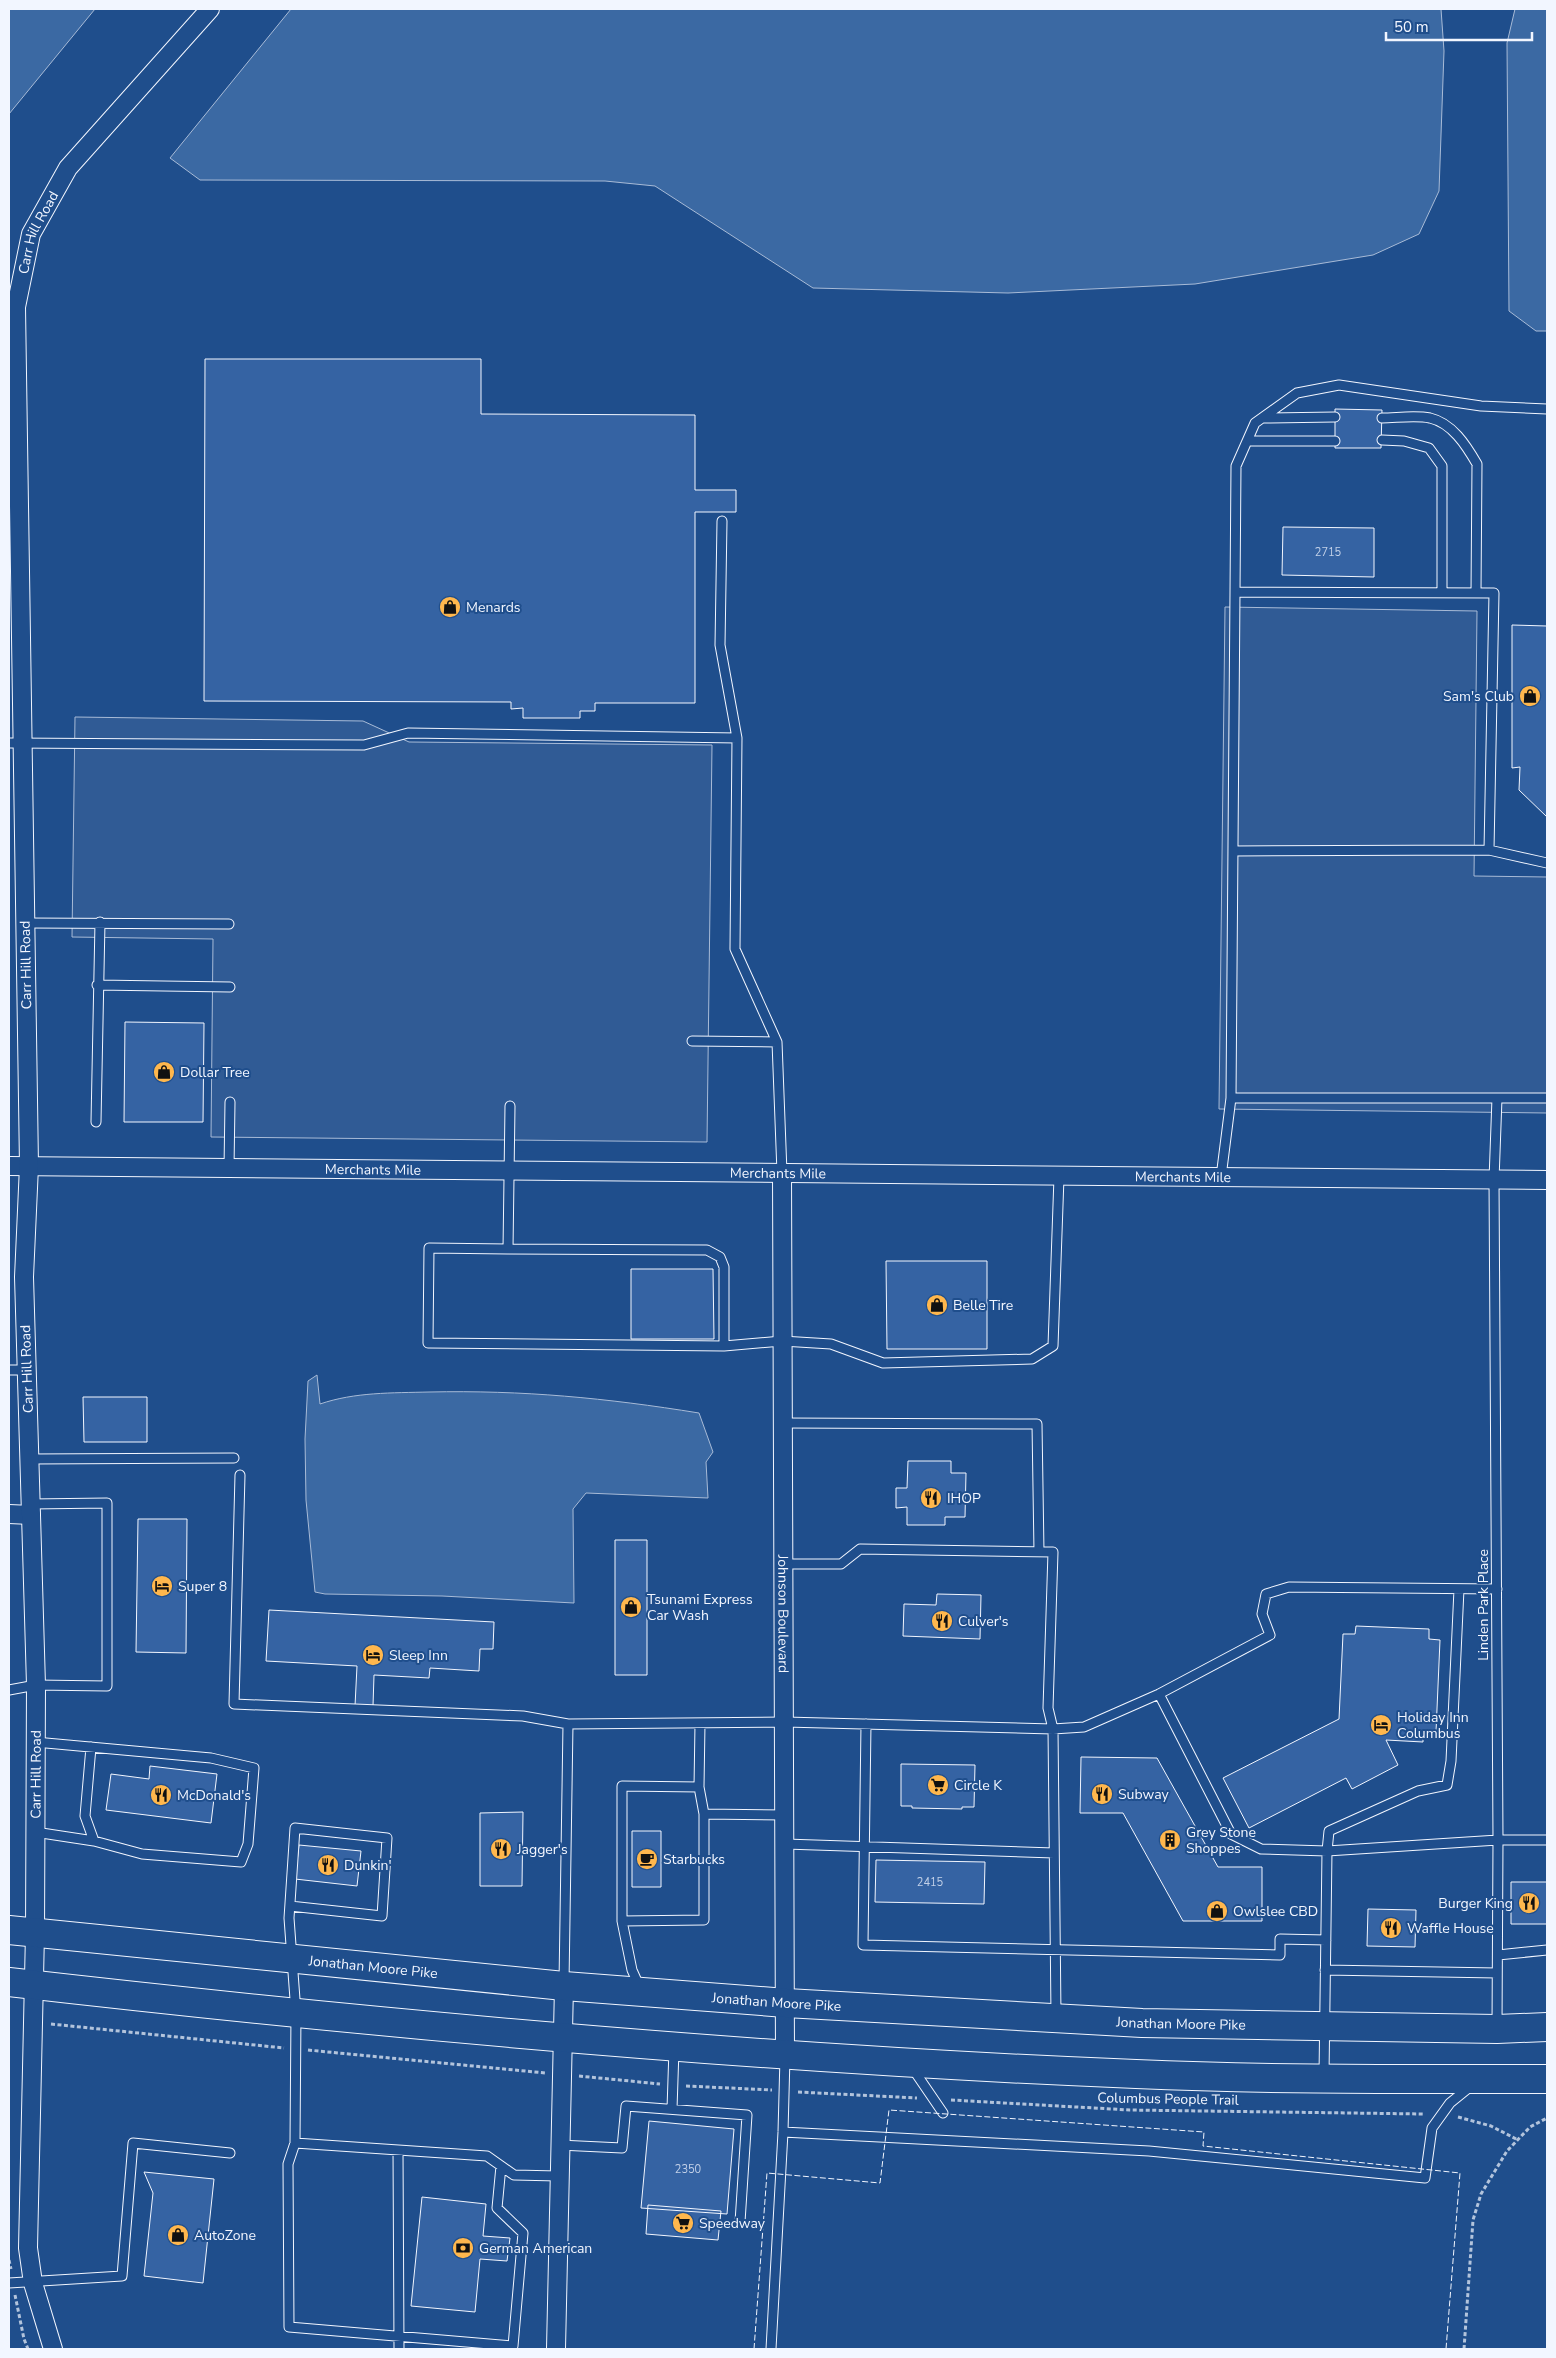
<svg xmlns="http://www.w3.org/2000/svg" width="1556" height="2358" viewBox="0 0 1556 2358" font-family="'Nunito Sans',sans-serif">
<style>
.parking{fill:#305b95;stroke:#a8bbd7}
.water{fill:#3b69a3;stroke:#a8bbd7}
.building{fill:#3563a3;stroke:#f2f6ff}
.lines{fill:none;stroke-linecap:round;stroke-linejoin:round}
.service-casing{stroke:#f2f6ff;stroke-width:11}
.minor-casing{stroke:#f2f6ff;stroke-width:20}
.trunk-casing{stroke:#f2f6ff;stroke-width:30}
.path{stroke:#b3c4dc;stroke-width:3;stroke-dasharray:4 2.5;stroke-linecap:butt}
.service{stroke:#1f4e8c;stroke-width:9}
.minor{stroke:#1f4e8c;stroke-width:18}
.trunk{stroke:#1f4e8c;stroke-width:28}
.fence{stroke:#f2f6ff;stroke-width:1;stroke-dasharray:6 2.5;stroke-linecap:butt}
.labels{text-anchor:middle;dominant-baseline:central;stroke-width:4;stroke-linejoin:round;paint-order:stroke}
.number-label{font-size:11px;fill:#c3d1e8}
.street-label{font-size:14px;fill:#f2f6ff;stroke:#1f4e8c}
.poi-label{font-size:14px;fill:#f2f6ff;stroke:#1f4e8c;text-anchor:start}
</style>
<rect width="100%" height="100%" fill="#1f4e8c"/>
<path class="parking" d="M1225,607l252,4 -3,265 73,1v236l-328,-4z
M75,717l288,4 46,21 303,3 -5,397 -496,-5 2,-198 -141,-2z"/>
<path class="water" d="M9,9h86l-86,105z
M291,9h1150l3,42 -5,140 -20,43 -46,21 -178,29 -187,9 -195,-5 -158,-102 -50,-5 -405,-1 -30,-22z
M1515,9h32v322h-11l-27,-20 -2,-268z
M317,1375l3,29c35,-12 72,-11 109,-12 94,-2 177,6 270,21l14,39 -7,10 2,36 -122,-5 -13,16 1,94 -132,-7 -117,-2 -10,-2 -9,-92 -1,-61 3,-58z"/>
<path class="building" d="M205,359h276v55l214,1v75h41v22h-41v191h-100v8h-15v7h-57v-10l-12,1v-7l-307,-1z
M1335,409l47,1 -1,38h-46z
M1547,518v299l-28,-27 1,-23 -8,1v-143l35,1z
M1283,527l91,1v49l-92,-2z
M125,1022l79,1 -1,99h-79z
M886,1261h101v88h-100z
M631,1269h82l1,70h-83z
M83,1397h64v45h-63z
M908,1461h43v12h15l-1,44h-20v8h-38v-18l-11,1v-20h11z
M138,1519h49l-1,134 -50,-1z
M615,1540h32v135h-32z
M937,1594l44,1 -1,44 -77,-3 1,-32 32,1z
M269,1610l225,12 -1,27h-13l-1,22 -49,-3 -1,10 -55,-3 -1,31h-18l2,-40 -91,-5z
M1356,1626l73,3v10l11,1 -4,92h-13v10l-37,-2 12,25 -46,24 -6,-11 -97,50 -26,-50 116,-59 4,-85h12z
M1081,1757l76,1 61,109h44v54h-79l-60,-108h-43z
M901,1764l74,1 -1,42h-12v2l-50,-1v-2h-11z
M150,1766l67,8 -6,49 -105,-13 5,-36 38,5z
M523,1812l-1,74h-42v-73z
M632,1831h29v56h-29z
M299,1845l62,6 -4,35 -62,-7z
M876,1860l109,2 -1,42 -109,-2z
M1511,1882h36v42h-36z
M1368,1909l48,1 -1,37 -48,-1z
M649,2121l85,8 -7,85 -86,-6z
M144,2172l70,7 -11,104 -59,-7 9,-83z
M422,2197l64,7 -3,32 27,2 -3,23 -27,-2 -5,53 -64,-6z
M648,2205l73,6 -3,29 -72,-6z"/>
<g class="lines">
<g class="service-casing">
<path id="service" d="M1263,418l72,-1
M1382,418c14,0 33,-3 48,0 22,5 36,27 47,46l-1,129
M1382,440l22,1 25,7 13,18v127
M1248,441h87
M722,521l-2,124 17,93 -2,211 42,93 5,131
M1236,592l258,1 -5,257
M9,743l355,2 44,-12 329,5
M1233,851l256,-1 58,13
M26,923l203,1
M97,985l133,2
M692,1041l85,1
M1231,1098h316
M1497,1098l-3,82 4,660 -1,186
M510,1106l-2,143 199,1 13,7 4,10v79l58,-5 49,3 52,19 149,-4 21,-13 6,-169
M96,1122l4,-200
M229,1168l1,-66
M1221,1177l10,-79 5,-632 19,-43 42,-30 42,-8 142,21 66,3
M508,1249l-79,-1 -1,95 296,3
M9,1370h18
M783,1423l254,1 2,128
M30,1459l204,-1
M240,1475l-6,229 289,12 45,8 217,-2 268,7 31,-2 75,-33 111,-59 -8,-21 4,-20 23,-7 208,2
M784,1564h57l19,-15 193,3 -5,156 5,21 3,286
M9,1690l27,-5 71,1v-183l-76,1
M1159,1694l72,140 30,15 66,2 2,-20 89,-40 29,-6 4,-24 8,-172
M700,1724l-1,63 -77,-1v135l82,-1v-106l81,1
M866,1724l-3,221 417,10v-16l46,1
M91,1747l-6,69 9,25
M699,1787l5,27
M35,1832l59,9 48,13 99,8 7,-18 6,-76 -43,-10 -176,-16
M785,1844l269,9
M290,1906l92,10 5,-78 -92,-10 -6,90 7,95 -1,130 192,13 27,19 44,1
M622,1921l10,49 8,18
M1498,1955l49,-5
M1325,1970l172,3
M564,1983l4,-259
M913,2069l30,44
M1324,2075l3,-224 171,-11h49
M672,2109l2,-60
M783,2132l366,19 276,27 7,-50 18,-25 21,-17
M295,2143l-7,21 1,163 224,19 10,-113 -26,-25 4,-42
M559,2145l63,3 4,-42 121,9 -7,107
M398,2150l1,199
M9,2283l113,-7 11,-133 97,10
M771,2349l12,-217 2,-75"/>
</g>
<g class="minor-casing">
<g id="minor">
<path id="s1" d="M9,1166l1538,14"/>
<path id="s2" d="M782,1173l3,883"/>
<path d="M9,1514l22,1"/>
<path id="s3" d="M53,2349l-20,-66 -5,-35 7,-315 1,-248 -12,-408 5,-111 -13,-859 15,-73 37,-66 142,-159"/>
<path d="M556,2349l8,-363"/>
</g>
</g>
<g class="trunk-casing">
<g id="trunk">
<path id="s4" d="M9,1930l555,56 222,17 356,20 355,6 50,-2"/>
<path d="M9,1982c375,43 750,77 1127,92 137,6 275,5 411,5"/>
</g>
</g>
<path class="path" d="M51,2024l233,24
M308,2050l237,23
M579,2076l81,8
M686,2086l86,4
M798,2092l119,6
M951,2100l179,10 294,4
M1458,2117l33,9 27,14
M9,2260l2,9
M15,2295l9,44 4,10
M1464,2349l9,-129 8,-26 26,-43 23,-24 17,-9"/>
<use href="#service" class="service"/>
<use href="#minor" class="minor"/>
<use href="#trunk" class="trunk"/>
<path class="fence" d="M754,2349l13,-176 113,10 9,-73 315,22 -1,14 257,27 -14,176"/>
</g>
<defs>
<g id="shop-disc" transform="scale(1.125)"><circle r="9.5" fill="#ffb74d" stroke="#1f4e8c"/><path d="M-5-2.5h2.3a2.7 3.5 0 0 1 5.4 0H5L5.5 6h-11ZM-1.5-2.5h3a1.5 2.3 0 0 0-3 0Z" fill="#111"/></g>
<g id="restaurant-disc" transform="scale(1.125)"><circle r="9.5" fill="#ffb74d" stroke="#1f4e8c"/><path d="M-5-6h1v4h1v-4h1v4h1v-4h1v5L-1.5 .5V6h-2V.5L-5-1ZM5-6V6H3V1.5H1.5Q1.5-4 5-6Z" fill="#111"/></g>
<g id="hotel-disc" transform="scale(1.125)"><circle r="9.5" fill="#ffb74d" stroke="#1f4e8c"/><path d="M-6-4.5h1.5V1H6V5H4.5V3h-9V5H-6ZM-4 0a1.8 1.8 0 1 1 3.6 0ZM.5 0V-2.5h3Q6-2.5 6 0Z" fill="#111"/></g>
<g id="supermarket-disc" transform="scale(1.125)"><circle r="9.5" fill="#ffb74d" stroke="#1f4e8c"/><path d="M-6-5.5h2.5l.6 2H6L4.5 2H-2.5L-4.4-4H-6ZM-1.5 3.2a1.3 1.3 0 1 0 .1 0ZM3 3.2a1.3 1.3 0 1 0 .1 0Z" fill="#111"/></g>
<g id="building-disc" transform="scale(1.125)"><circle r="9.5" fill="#ffb74d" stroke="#1f4e8c"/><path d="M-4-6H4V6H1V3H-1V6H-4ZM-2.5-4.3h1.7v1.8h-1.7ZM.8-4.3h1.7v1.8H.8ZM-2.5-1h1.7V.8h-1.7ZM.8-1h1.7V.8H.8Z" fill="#111"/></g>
<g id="cafe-disc" transform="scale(1.125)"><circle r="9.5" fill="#ffb74d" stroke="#1f4e8c"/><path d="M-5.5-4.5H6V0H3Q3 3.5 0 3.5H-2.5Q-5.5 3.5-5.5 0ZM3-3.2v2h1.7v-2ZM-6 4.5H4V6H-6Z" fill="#111"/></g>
<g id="bank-disc" transform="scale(1.125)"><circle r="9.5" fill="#ffb74d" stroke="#1f4e8c"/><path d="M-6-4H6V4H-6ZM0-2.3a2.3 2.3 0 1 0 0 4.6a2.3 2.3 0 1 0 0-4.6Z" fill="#111"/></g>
</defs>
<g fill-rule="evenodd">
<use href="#shop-disc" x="450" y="607"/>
<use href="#shop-disc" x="1530" y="696"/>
<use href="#shop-disc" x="164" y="1072"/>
<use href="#shop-disc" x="937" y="1305"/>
<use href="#restaurant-disc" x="931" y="1498"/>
<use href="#hotel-disc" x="162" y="1586"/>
<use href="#shop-disc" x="631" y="1607"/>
<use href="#restaurant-disc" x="942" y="1621"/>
<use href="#hotel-disc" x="373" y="1655"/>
<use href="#hotel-disc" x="1381" y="1725"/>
<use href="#supermarket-disc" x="938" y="1785"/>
<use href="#restaurant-disc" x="1102" y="1794"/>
<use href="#restaurant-disc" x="161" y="1795"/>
<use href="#building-disc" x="1170" y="1840"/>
<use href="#restaurant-disc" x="501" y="1849"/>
<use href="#cafe-disc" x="647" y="1859"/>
<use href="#restaurant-disc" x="328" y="1865"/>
<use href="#restaurant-disc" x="1529" y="1903"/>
<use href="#shop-disc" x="1217" y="1911"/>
<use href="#restaurant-disc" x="1391" y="1928"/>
<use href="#supermarket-disc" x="683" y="2223"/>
<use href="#shop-disc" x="178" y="2235"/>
<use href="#bank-disc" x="463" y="2248"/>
</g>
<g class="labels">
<g class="number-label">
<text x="1328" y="552">2715</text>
<text x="930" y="1882">2415</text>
<text x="688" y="2169">2350</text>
</g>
<g class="street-label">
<text stroke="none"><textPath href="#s3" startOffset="2124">Carr Hill Road</textPath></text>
<text transform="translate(26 965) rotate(-91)">Carr Hill Road</text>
<text stroke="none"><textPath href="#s1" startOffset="364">Merchants Mile</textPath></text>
<text stroke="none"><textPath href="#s1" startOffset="769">Merchants Mile</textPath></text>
<text stroke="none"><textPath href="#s1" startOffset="1174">Merchants Mile</textPath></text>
<text transform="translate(27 1369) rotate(-92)">Carr Hill Road</text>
<text transform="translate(1483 1605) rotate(-90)">Linden Park Place</text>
<text stroke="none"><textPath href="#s2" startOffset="441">Johnson Boulevard</textPath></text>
<text stroke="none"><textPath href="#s3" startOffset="578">Carr Hill Road</textPath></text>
<text stroke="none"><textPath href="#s4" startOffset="366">Jonathan Moore Pike</textPath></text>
<text stroke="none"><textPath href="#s4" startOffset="771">Jonathan Moore Pike</textPath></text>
<text stroke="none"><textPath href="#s4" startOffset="1176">Jonathan Moore Pike</textPath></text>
<text transform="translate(1168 2099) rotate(1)">Columbus People Trail</text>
</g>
<g class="poi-label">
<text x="466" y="607">Menards</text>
<text x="1514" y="696" text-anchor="end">Sam's Club</text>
<text x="180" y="1072">Dollar Tree</text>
<text x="953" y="1305">Belle Tire</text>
<text x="947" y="1498">IHOP</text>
<text x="178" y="1586">Super 8</text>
<text x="647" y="1599">Tsunami Express<tspan x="647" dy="16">Car Wash</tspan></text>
<text x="958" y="1621">Culver's</text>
<text x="389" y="1655">Sleep Inn</text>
<text x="1397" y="1717">Holiday Inn<tspan x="1397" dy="16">Columbus</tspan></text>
<text x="954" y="1785">Circle K</text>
<text x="1118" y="1794">Subway</text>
<text x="177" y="1795">McDonald's</text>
<text x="1186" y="1832">Grey Stone<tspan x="1186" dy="16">Shoppes</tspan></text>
<text x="517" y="1849">Jagger's</text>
<text x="663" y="1859">Starbucks</text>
<text x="344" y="1865">Dunkin'</text>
<text x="1513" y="1903" text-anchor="end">Burger King</text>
<text x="1233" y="1911">Owlslee CBD</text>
<text x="1407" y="1928">Waffle House</text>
<text x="699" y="2223">Speedway</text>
<text x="194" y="2235">AutoZone</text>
<text x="479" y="2248">German American</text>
</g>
</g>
<rect width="1556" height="2358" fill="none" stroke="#f2f6ff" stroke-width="20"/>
<path d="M1386 32v8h146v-8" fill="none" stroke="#f2f6ff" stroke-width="2.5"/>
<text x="1394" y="32" font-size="15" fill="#f2f6ff" stroke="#1f4e8c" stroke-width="4" paint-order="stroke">50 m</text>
</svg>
